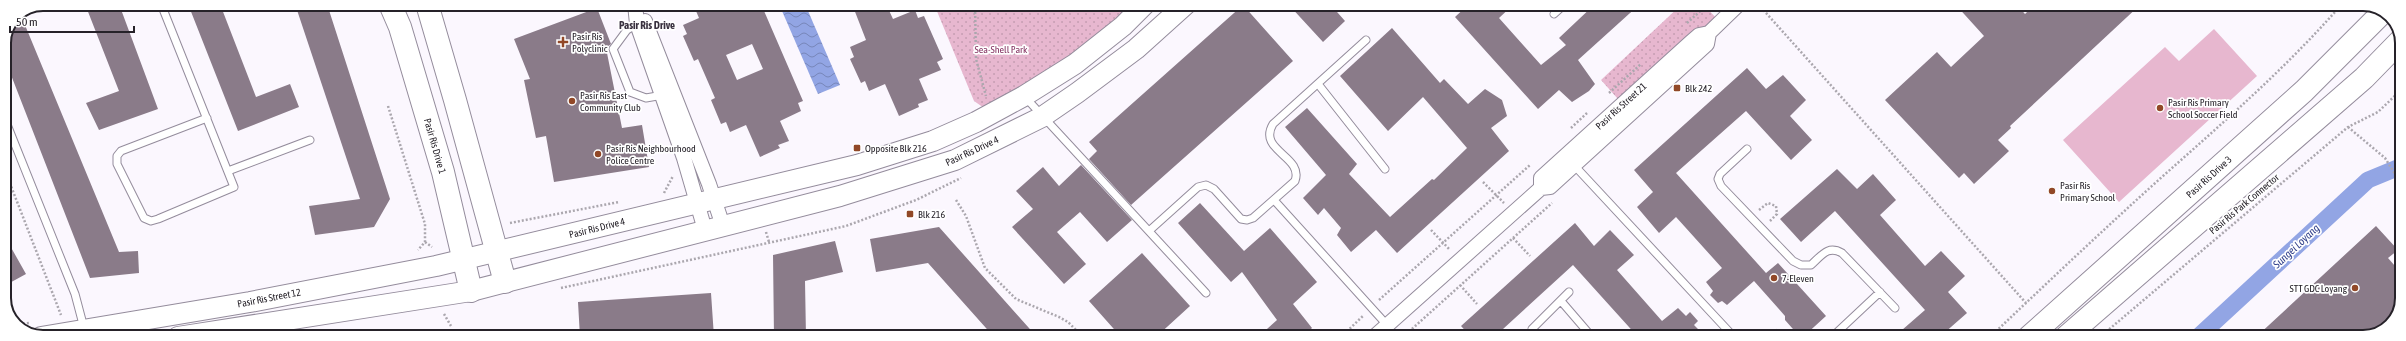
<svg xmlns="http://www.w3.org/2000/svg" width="2406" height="341" viewBox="0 0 2406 341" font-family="'Asap Condensed',sans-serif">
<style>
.grass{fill:#e7b7cf}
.park{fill:url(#park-dots)}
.water{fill:url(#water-waves)}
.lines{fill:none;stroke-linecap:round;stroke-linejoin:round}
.canal{stroke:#92a5e4;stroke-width:17}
.building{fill:#8a7b89;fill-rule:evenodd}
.lane-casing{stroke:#948c9c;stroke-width:9}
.street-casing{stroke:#948c9c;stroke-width:16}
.secondary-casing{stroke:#948c9c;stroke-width:22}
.primary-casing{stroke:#948c9c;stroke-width:24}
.path{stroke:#aba7ae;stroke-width:2.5;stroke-dasharray:2 2;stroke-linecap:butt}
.lane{stroke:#fff;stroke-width:7}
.street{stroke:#fff;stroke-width:14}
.secondary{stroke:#fff;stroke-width:20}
.primary{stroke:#fff;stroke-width:22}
.poi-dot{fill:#914827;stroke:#fff;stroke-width:1.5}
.labels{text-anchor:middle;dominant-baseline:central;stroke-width:3.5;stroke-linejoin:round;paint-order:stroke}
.poi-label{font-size:10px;fill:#262229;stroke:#fff;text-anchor:start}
.park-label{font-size:10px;fill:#843362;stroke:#fff}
.street-label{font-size:10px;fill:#262229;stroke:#fff}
.neighbourhood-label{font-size:11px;font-weight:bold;fill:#39313f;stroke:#fff}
.water-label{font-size:11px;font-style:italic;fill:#33428c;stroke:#fff}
.rim{fill:none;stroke:#262229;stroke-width:2}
</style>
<defs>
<pattern id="park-dots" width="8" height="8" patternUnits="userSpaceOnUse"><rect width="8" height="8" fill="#e7b7cf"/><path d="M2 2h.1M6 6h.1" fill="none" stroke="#c69db2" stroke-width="1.8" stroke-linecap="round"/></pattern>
<pattern id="water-waves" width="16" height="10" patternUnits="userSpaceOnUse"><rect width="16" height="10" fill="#92a5e4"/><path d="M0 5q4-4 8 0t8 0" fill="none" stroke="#7786b9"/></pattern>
</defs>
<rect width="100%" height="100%" fill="#fbf7fe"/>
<path class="grass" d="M2214,29l43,47 -138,126 -56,-62 102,-93 14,14z"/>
<path class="park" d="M934,4h202l-51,43 -98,63 -13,-9z
M1682,4h21l16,17 -93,87 -25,-28z"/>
<path class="water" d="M779,4h26l35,81 -22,9z"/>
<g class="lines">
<path class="canal" d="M2198,337l170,-157 34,-14"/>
</g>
<path class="building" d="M85,4h34l39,105 -59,21 -13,-27 33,-12z
M188,4h32l36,93 34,-13 9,23 -61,24z
M295,4h32l63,195 -16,28 -59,8 -6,-29 51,-7z
M693,4h68l42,97 -5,2 3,8 -21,10 9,20 -11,4 2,3 -20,9 -14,-32 -16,7 -4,-10 -5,2 -10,-24 4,-2 -17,-39 -4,2 -11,-25 4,-2 -4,-9 16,-7zM752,44l11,25 -26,11 -11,-25z
M852,4h34l7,15 22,-9 3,8 6,-2 19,43 -6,3 4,8 -22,9 9,21 -10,4 1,3 -20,9 -14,-32 -16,7 -4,-10 -4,2 -11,-24 4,-2 -4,-10 16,-7z
M1288,4h42l15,17 -22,21z
M1469,4h45l-15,14 42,47 25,-20 -7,-7 36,-34h45l-62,56 17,24 -6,7 -17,11 -13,-12 -21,19 -83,-92z
M1955,4h61l9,10 10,-10h106l-131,122 1,2 -13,12 11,11 -35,33 -10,-11 -5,5 -74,-78 52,-48 14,15 33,-31z
M1243,5l50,56 -162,144 -42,-46 8,-8 -8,-9z
M597,8l14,36 -5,4 16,80 20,-3 7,42 -95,15 -8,-46 -10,2 -12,-58 6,-1 -16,-40z
M20,13l99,239 19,-1 1,22 -49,5 -86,-221v-14l11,-27z
M1392,28l48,55 4,-4 24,25 17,-15 17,11 5,16 -16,12 18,23 -112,102 -21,-23 -25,22 -14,-17 4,-7 -17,-20 -6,7 -15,-17 23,-23 -41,-48 22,-19 50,56 -8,10 41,43 42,-38 2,1 33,-32 -44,-51 -35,34 -48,-55z
M1747,68l19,21 17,-14 23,25 -16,16 22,24 -21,20 -45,-49 -70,62 90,100 12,-10 48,53 -23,21h-3l-15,-17v-4l-31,-35 -27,24 -5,-4 -4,2 -8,-8 3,-4 -7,-9 16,-14 -46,-51 -17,16 -22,-26 16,-15 -19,-22z
M1081,165l51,55 -25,22 -27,-30 -23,20 29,32 -22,20 -52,-57 21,-18 -17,-18 27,-24 16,19z
M1837,169l20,20 16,-15 23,26 -16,15 45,51 16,-15 24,25 -17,16 19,21 -24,21 -3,-2 -5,5h-41l31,-27 -90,-99 -34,31 -21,-23z
M1200,203l44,48 26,-23 47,54 -24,22 19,24 -9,9h-45l19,-17 -35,-48 -11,10 -53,-59z
M1575,223l19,23 16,-16 24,25 -17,15 45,51 16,-13 8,8 4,-4 8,9 -4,4 12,12h-68l-65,-72 -70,64 7,8h-39l-10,-11z
M2376,226l22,24 -10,8 14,16v29l-13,24 -26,10h-107z
M939,227l98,110h-43l-66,-74 -52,9 -6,-33z
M4,235l22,39 -22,12z
M835,241l8,31 -38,9 1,56h-32l-1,-82z
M1142,253l48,53 -34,31h-35l-32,-36z
M711,293l3,44h-134l-2,-35z"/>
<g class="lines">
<g class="lane-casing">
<path id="lane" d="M161,4l73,183 -76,32 -7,2 -7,-3 -27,-54v-8l4,-5 86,-33
M1554,14l11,-10
M639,23l-12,7 -14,19 17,43 16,6 17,-3
M1318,84l67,85
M1025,97l181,196
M4,117l71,177 9,34
M1747,149l-27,25 -2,5 3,7 72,75 8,4h10c11,-10 17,-20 31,-12l53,55
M1572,163l162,174
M228,171l82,-31
M1274,200l113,125
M1149,231l49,-44 8,-2 8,4 27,30 6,1 6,-2 42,-37c9,-25 -38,-30 -22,-57l93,-84
M1561,301l31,36
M1532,329l37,-37
M1832,337l48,-45"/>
</g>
<g class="street-casing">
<path id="street" d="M635,4l2,20 47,134 21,72
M645,21l64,163 14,42
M1541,188v-10l150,-136 8,-7 10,-2
M1374,337l167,-149 9,-1 157,-143 2,-11 30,-29"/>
</g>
<g class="secondary-casing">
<path id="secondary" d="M41,337l209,-35 186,-36 421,-101 76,-24 43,-19 48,-26 51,-32 48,-38 22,-22
M178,337l293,-46 369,-95 115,-36 87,-43 35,-24 59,-44 50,-45"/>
</g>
<g class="primary-casing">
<path id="primary" d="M390,4l10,23 43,145 28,119
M427,4l28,96 50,182
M2029,337l275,-246 79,-79
M2066,337l298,-259 38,-39"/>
</g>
<path class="path" d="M975,4l1,55 10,37
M1758,4l268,299
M1764,11l7,-7
M1687,23l21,-19
M1609,93l32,-29
M388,106l37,118v18l-7,8
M2348,127l37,31 17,27
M1571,128l16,-15
M4,168l57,147
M1483,182l21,21
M664,193l9,-17
M956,200l10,16 19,52 31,31 43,18 9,5 15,15
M1759,210l9,-7 8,3 1,8 -7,7
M510,223l109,-21
M1431,230l19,20
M766,232l3,10
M1513,238l17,18
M425,242l7,5
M1460,285l17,19
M561,288l285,-62 70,-26 45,-22
M1379,300l151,-135
M444,314l7,12
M15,325l14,-2
M529,337l5,-1
M1341,337l23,-22
M1403,337l149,-134
M1771,337l7,-8
M1990,337c57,-54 114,-108 173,-161 62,-55 124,-109 179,-172
M2100,337l248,-210 30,-15 24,-23"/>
<use href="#lane" class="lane"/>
<use href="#street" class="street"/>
<use href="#secondary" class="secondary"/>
<use href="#primary" class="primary"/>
</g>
<g class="poi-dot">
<path d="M561 36h4v4h4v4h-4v4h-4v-4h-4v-4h4z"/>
<rect x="1673" y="84" width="8" height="8" rx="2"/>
<circle cx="572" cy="101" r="4"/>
<circle cx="2160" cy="108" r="4"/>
<rect x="853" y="144" width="8" height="8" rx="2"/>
<circle cx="598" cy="154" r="4"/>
<circle cx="2052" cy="191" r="4"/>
<rect x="906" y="210" width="8" height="8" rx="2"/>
<circle cx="1774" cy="278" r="4"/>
<circle cx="2355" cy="288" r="4"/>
</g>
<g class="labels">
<g class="poi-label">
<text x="572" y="36">Pasir Ris<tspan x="572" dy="12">Polyclinic</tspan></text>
<text x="1685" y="88">Blk 242</text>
<text x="580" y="95">Pasir Ris East<tspan x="580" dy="12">Community Club</tspan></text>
<text x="2168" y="102">Pasir Ris Primary<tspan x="2168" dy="12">School Soccer Field</tspan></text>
<text x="606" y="148">Pasir Ris Neighbourhood<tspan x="606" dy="12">Police Centre</tspan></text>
<text x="865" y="148">Opposite Blk 216</text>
<text x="2060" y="185">Pasir Ris<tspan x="2060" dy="12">Primary School</tspan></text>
<text x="918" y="214">Blk 216</text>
<text x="1782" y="278">7-Eleven</text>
<text x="2347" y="288" text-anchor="end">STT GDC Loyang</text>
</g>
<g class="park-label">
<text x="1001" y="49">Sea-Shell Park</text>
</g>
<g class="street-label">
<text transform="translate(1621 106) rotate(-42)">Pasir Ris Street 21</text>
<text transform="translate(435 146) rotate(74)">Pasir Ris Drive 1</text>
<text transform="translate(972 151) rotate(-25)">Pasir Ris Drive 4</text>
<text transform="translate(2209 177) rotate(-42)">Pasir Ris Drive 3</text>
<text transform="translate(2244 204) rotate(-40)">Pasir Ris Park Connector</text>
<text transform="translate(597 228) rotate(-14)">Pasir Ris Drive 4</text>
<text transform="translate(269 298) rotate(-11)">Pasir Ris Street 12</text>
</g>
<g class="neighbourhood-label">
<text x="647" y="25">Pasir Ris Drive</text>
</g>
<g class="water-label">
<text transform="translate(2296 246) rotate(-43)">Sungei Loyang</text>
</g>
</g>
<path d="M0 0H2406V341H0ZM43 11H2363A32 32 0 0 1 2395 43V298A32 32 0 0 1 2363 330H43A32 32 0 0 1 11 298V43A32 32 0 0 1 43 11Z" fill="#fff" fill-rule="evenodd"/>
<path class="rim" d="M43 11H2363A32 32 0 0 1 2395 43V298A32 32 0 0 1 2363 330H43A32 32 0 0 1 11 298V43A32 32 0 0 1 43 11Z"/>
<path d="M10 26v6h124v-6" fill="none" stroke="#262229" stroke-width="2"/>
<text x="16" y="26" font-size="12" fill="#262229" stroke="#ffffff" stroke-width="3" paint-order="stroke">50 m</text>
</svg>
